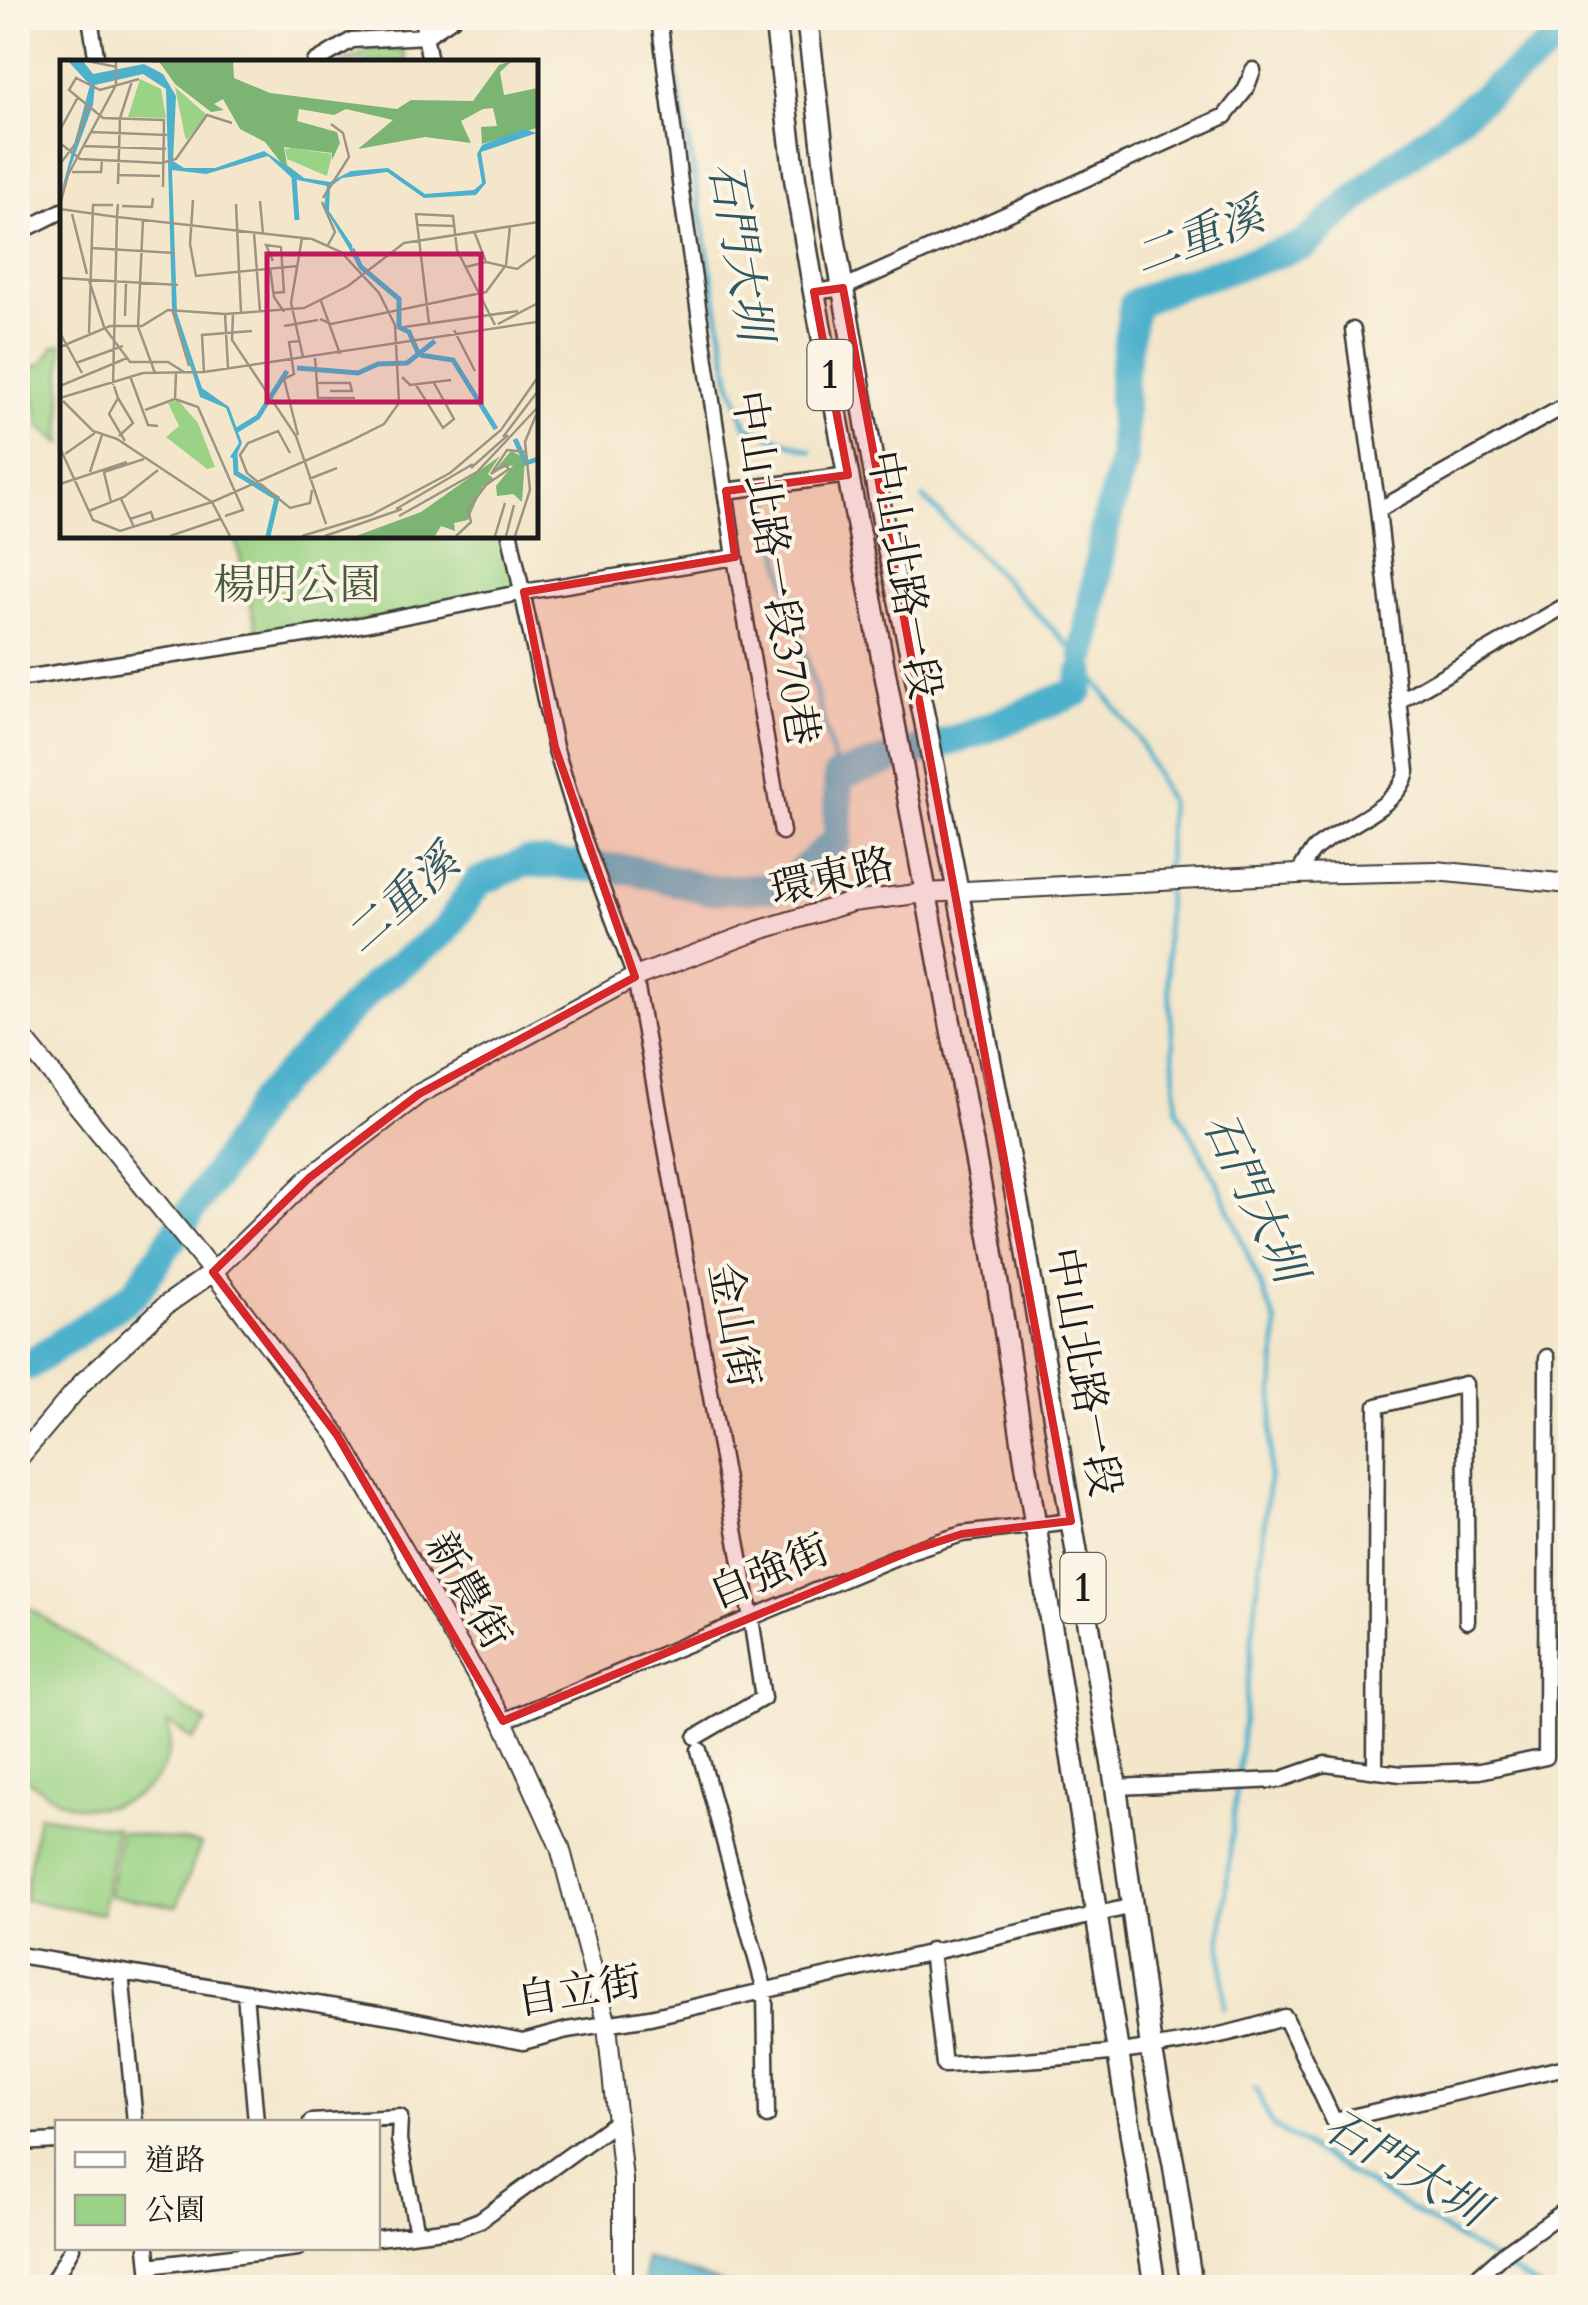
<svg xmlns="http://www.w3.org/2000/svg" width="1588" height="2305" viewBox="0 0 1588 2305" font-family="Cardo,'Noto Serif TC',serif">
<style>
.green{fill:#9bd386;stroke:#5c7851;stroke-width:2.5}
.water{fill:#4db1cc;stroke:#346674;stroke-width:2.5}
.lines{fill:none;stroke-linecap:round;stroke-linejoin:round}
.stream{stroke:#4db1cc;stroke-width:5}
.river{stroke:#4db1cc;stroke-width:30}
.minor-casing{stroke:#3c3a36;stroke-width:19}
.tertiary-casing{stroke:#3c3a36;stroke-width:22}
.primary-casing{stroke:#3c3a36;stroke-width:25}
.minor{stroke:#fff;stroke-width:14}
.tertiary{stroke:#fff;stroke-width:18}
.primary{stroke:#fff;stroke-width:20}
.marked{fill:#d62828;fill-opacity:0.2;stroke:#d62828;stroke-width:8;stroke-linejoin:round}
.labels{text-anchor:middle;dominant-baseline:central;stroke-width:8;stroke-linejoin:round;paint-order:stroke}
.shield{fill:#fcf5e5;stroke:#5f5d58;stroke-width:2.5}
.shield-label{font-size:40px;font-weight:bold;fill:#1c1c1c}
.street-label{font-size:42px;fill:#1c1c1c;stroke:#fcf5e5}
.park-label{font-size:42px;fill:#485c41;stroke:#fcf5e5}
.water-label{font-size:45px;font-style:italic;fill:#305862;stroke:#fcf5e5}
.inset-river{fill:none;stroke:#4db1cc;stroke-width:5}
.inset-road{fill:none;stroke:#9d9584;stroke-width:2.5}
.view{fill:#c2185b;fill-opacity:0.15;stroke:#c2185b;stroke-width:5}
.inset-edge{fill:none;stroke:#1c1c1c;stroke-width:5}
</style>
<rect width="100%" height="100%" fill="#fcf5e5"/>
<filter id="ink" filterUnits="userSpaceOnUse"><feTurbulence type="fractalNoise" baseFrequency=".01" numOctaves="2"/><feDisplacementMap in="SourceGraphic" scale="20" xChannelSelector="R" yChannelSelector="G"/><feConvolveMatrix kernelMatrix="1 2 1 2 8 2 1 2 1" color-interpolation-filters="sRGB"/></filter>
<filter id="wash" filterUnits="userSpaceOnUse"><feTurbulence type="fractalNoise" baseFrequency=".0048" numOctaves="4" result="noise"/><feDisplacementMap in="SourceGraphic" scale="40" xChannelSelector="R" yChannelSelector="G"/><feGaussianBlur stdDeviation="2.25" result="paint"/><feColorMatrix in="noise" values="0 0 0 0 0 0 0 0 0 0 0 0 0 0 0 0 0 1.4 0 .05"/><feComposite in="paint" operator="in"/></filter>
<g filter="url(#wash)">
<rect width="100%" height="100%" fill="#f3e6ca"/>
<path class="green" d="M382,46l22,6 2,10h-64z
M62,344v99l-22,-16 -11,-58 14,-6 11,-17z
M235,535h275l14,57 -265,49z
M18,1601l189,121 -14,18 -25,-17c1,10 3,21 0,31 -11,44 -63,63 -103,49 -16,-6 -33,-20 -47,-30z
M38,1815l78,13 -14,86 -78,-14z
M120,1832l81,12 -24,62 -68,-10z"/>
<path class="water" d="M645,2258l92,29h-92z"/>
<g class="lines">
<path class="stream" d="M666,18l64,361 17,48 64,24
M924,498l148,151 66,89 31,64 -2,74
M770,504l12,62 56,210
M1167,887l-1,53 11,169 43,79 57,137 -8,153 -48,459 3,71
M1255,2088l18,38 267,162"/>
<path class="river" d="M1084,654l20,-123 19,-71v-87l11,-69 43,-19 127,-40 89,-79 177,-135
M18,1368l11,-3 106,-72 102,-150 25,-42 111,-115 72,-55 33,-49 48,-20 108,8 74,20 76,-3 54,-48v-63l135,-42 106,-43 3,-18"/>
</g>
</g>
<g filter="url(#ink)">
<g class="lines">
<g class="minor-casing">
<path id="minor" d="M90,18l7,44
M422,18l8,44
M659,18l23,180 53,359 47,275
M315,62l37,-22 74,-4 27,-18
M18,233l44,-22
M814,292l29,-4 382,-172 21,-27 7,-19
M726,491l122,-16
M1378,510l192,-107
M510,535l45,212 27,88 53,142 116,641 12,80 -67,39
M18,679l312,-48 194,-39 211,-35
M1401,700l169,-97
M1298,874c6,-9 10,-20 19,-27 27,-22 82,-39 90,-76l-29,-261 -25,-180
M503,1721l410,-171 49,-16 109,-13
M699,1750l66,241 2,125
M1375,1771l2,-365 88,-22 2,237
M1116,1787l163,-7 46,-16 76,10 79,-3 66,-14 1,-400
M931,1950l13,115c114,-7 231,-11 341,-48l49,104 236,-55
M18,1955l379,62 126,25 44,-12 83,-13 483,-111
M121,1972l14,150
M245,1993l11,129
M311,2122l89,-5 -1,23 18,93
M18,2143l40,-2
M378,2238l81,-10 21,-8 137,-99
M147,2248l4,40
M149,2266l149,-18
M49,2288l23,-40
M1465,2288l41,-36 64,-45"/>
</g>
<g class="tertiary-casing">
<path id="tertiary" d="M18,1032l195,240 124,163 166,286 57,126 47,178 16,155v108
M18,1459l65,-77 83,-77 47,-33 96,-94 110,-84 216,-117 125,-47 92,-28 73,-9 373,-19 137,-3 135,13"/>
</g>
<g class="primary-casing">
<path id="primary" d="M775,18l20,161 19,113 177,950 164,1046
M807,18l25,207 54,314 39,182 96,500 95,566 35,260 23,120 18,121"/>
</g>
<use href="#minor" class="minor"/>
<use href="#tertiary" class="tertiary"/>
<use href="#primary" class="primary"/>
</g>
</g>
<path class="marked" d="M843,288l228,1233 -109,13 -49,16 -410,171 -166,-286 -124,-163 96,-94 110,-84 216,-117 -80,-230 -31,-155 211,-35 -9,-66 122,-16 -34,-183z"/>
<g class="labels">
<g class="shield">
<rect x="807.5" y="340" width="45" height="70" rx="8"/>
<rect x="1060.5" y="1553" width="45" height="70" rx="8"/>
</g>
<g class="shield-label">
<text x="830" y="375">1</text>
<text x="1083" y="1588">1</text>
</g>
<g class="street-label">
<text transform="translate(775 568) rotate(81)">中山北路一段370巷</text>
<text transform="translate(904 575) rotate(80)">中山北路一段</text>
<text transform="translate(832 877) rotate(-13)">環東路</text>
<text transform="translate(734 1325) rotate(80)">金山街</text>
<text transform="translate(1084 1372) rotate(80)">中山北路一段</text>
<text transform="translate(769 1572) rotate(-23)">自強街</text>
<text transform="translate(468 1591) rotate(60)">新農街</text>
<text transform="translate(579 1991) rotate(-9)">自立街</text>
</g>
<g class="park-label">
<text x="297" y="585">楊明公園</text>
</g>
<g class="water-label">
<text transform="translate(1199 237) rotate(-21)">二重溪</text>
<text transform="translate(740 251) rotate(80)">石門大圳</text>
<text transform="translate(402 900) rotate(-42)">二重溪</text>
<text transform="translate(1254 1197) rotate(65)">石門大圳</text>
<text transform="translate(1405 2168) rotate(31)">石門大圳</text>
</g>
</g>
<g transform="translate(60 60)">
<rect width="478" height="478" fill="#f3e6ca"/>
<path d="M80,19l21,10 5,29 -38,-1zM115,27l32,28 -20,25 -2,-3zM232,88l40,6 -5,22 -40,-17 -2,-10zM118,340l20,23 17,44 -8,2 -41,-32 13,-11 -11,-23z" fill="#9bd386"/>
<path d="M68,1h105l1,17 36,15 127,16 14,-9 62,1 26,-36 13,-4 -12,11 4,23 33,-7v40l-55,16 -1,-17 16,-1 -4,-18 -10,1 -22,12 10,22 -46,-6 -67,12 35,-29 -47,-11 -12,6 -35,-6 -2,12 40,11 3,11 -8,17v-7l-48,-6 3,18 17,13 -18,-9 -21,-27 -25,-13 -17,-30 -9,5 10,6 -13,2 -36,-28 -15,-21zM451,391l14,7 -3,44 -9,-8 -16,2 -1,-10 17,-21 -19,6zM440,396l-12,18 6,5 12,-7 -23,14 -15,34 -14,3 1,8 -14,-5 -6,10h-79l65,-24z" fill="#7cb573"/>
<path d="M8,1h15l10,13 51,-10 19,10 13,22 -3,65 11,7h31l49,-17 40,27 26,4 21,-11 37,-3 37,26 49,-4 8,-7 -5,-29 5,-9 42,-16 13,4 -56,19 5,31 -10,12 -52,3 -37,-26 -45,6 -12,9 -1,24 23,34 2,12 -30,-50 3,-21 -34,-7 -25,-23 -62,18 -34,-4 5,143 25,75 27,19 13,36 -7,16 -5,-2 9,-14 -13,-35 -26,-11 -28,-89 -6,-219 -23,-15 -48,11 -2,20 -33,91 30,-111z" fill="#4db1cc"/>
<path class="inset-river" d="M234,118l3,42M292,189l9,18 38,32v28l10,5 10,23M360,295l33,5 43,69M237,308l61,5 20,-9 29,-1 28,-22M177,370l21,-13 29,-46M455,379l11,24 12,-4M175,394l1,19 41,25 -9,38"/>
<path class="inset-road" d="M27,1l30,6M79,19l-39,11 -24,-12 -7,12 34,28 61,2 -1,67M0,70l18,-33M31,72l76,3M0,83l20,16 82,4 14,-4 31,-44 25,8M24,86l82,3M0,104l16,-21 12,-38M12,112h29l1,-12M58,115l42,1M58,124l2,-66 12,-37M263,138l26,-41 -6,-24 -12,-9M133,140l-3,44 6,32 102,-10M200,141l3,33M262,142l13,30 -7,13M176,144l5,109M0,145l8,-30 48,-90v-24M62,146l30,1 1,-9M0,149l57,8 -4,168M12,154l15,60M83,159l-5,108 17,46M356,165l39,1M414,171l12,31M194,173l6,79M242,178l-11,65 12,54M31,188l84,5M213,201l-7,-16 15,2 3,45 -11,1M406,207l20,-5 31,7 21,-15M210,208l4,29 10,15M0,218l118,7M29,220l15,47 26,35h38l16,10M261,241l19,53M112,249l17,57M165,254l3,54M173,254l-1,26 64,96 30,88M65,256l1,-32M260,259l11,5 155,-32 20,-27 4,-39M369,263l-13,-109 37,2 4,34 38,75M438,264l40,-21M224,266l34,-6M344,267l114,-16M394,270l21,41M0,273l22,40M29,273l4,-128h20M0,287l50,-21h32l26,-16 57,4 79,-6 44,-22 56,-43 134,-21M255,298l3,40h37M16,303l47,-17M144,312l-2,-37 50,-4M116,313l-1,26 23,8 45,103 -18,6M70,316l18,49 10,1M342,317l8,8 41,-5M256,323h34l2,8h-22M356,325l27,43 11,-9 -20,-36M0,326l67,-28M54,326l4,12 -9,16 16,27M0,338l83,-25 61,-1 332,-50M58,338l15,25 -14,13M3,341l30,30 24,8 95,63 18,34M85,350l30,-11M238,375l-14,-56 10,-5 -5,-32 11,-1M443,377l35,-46M0,388l33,72 27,11 92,-29 136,-60 36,-18 15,-21 -4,-78 -16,-32 -38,-41 -29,-13 -195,-22 1,-13M230,393l-12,-22 -30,12 -8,12 7,18 43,35 20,-5 2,-13M5,394l30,-21M411,408l37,-33M30,412l12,-37M249,419l28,-11M0,424l67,-22M61,439l13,28M51,442l-7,-30 40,-13M336,449l77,-45M29,451l35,-14 34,-27M339,456l78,-44 61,-65M70,459l21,-7 3,9M110,476l50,-17M242,476l69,-21 79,-42 51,-43 37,-53M265,476l77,-27M396,476l15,-14 -3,-13 18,-24 23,-16 -4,-4 -14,9 16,-24 19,2M435,476l10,-33M446,476l8,-31M455,476l15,-46 -5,-48 11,-27"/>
<path class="view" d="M207,194h214v148h-214z"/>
<rect width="478" height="478" class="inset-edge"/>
</g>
<rect width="1588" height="2305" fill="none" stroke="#fcf5e5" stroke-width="60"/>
<rect x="55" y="2120" width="325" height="130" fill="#fcf5e5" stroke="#a29e95" stroke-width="2.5"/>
<rect x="75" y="2152" width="50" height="15" fill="#ffffff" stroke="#a29e95" stroke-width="2.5"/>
<text x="145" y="2170" font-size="30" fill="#1c1c1c">道路</text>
<rect x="75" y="2195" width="50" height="30" fill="#9bd386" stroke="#a29e95" stroke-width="2.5"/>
<text x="145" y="2220" font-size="30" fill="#1c1c1c">公園</text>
</svg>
